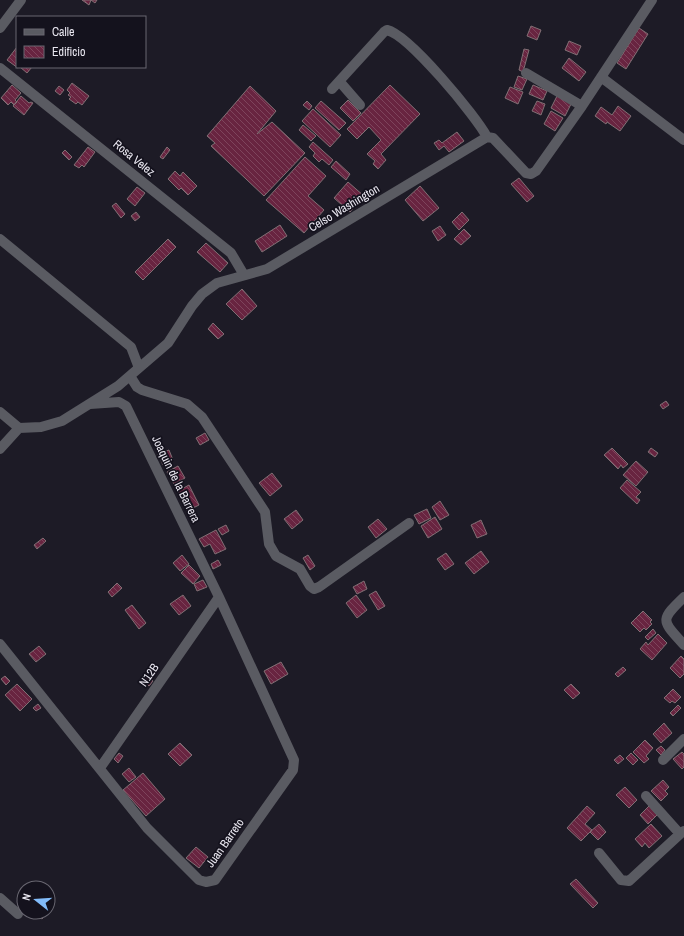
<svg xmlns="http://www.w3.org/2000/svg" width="684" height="936" viewBox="0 0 684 936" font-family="'Archivo Narrow',sans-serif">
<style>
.building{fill:url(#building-back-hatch);stroke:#816f74}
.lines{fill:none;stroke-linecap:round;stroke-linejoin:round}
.minor{stroke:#5a5b62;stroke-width:10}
.labels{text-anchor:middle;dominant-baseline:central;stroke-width:3.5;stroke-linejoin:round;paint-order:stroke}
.street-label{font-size:12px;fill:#e9e7f0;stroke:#14121d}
</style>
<defs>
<pattern id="building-back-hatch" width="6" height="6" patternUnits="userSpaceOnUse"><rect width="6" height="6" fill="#682440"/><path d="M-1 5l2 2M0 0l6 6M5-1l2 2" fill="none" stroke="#7e445c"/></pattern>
</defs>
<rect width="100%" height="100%" fill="#1d1b26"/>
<path class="building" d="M82,0h15l-2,3 -4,-3 -2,5z
M531,26l10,4 -4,10 -10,-4z
M639,28l9,6 -22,35 -9,-6z
M569,41l12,5 -4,9 -12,-5z
M17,47v20l1,1 -11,-8z
M524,49l5,1 -6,22 -4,-2z
M569,58l17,14 -7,9 -17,-13z
M20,67h12l-5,6z
M518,76l9,3 -5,11 -8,-3z
M72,83l17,13 -7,9 -4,-3 -2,2 -7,-5 2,-2 -3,-2 2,-2 -3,-3z
M12,85l9,8 -6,7 2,2 -3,3 -3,-3 -3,3 -7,-7z
M390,85l30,29 -39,40 5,6 -8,9 -5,-5 2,-3 -8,-7 14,-14 -12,-13 -12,12 -10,-10z
M533,85l14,6 -4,9 -14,-6z
M59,86l5,4 -4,5 -5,-4z
M250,86l26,25 -19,23 15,-12 33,31 -41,43 -53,-50 4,-3 -8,-7z
M510,87l13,5 -5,12 -13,-6z
M21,96l8,7 2,-1 2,1 -9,12 -11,-9z
M557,96l14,8 -6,12 -14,-8z
M348,100l13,13 -8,8 -13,-13z
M307,101l5,5 -3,4 -6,-5z
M321,101l25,22 -7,7 -24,-22z
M537,101l8,3 -4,11 -9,-4z
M618,106l13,10 -11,15 -13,-9 -1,2 -11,-8 6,-9 11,8z
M313,109l28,26 -11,12 -28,-26z
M551,111l12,7 -8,13 -11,-7z
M303,125l13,11 -5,5 -12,-11z
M457,132l7,9 -15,11 -5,-6 -5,4 -5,-7 5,-3 3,3z
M313,142l20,18 -4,5 -7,-6 -3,3 -6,-6 2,-3 -6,-6z
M88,147l7,5 -11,15 -2,-2 -3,3 -5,-3z
M167,147l3,3 -7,9 -3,-2z
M65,150l7,7 -3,3 -7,-7z
M305,157l21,19 -18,20 16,14 -20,23 -38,-33z
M336,161l14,13 -4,6 -15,-13z
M175,171l5,5 3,-4 14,14 -9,9 -7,-7 -2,2 -11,-11z
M519,178l15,18 -7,6 -16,-18z
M348,182l16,14 -14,16 -16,-14z
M420,186l19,22 -16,13 -18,-21z
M137,187l8,6 -10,13 -8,-7z
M116,203l9,11 -4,4 -9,-12z
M136,212l4,5 -5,4 -4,-5z
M462,212l7,8 -10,10 -7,-8z
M280,225l7,11 -25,16 -7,-11z
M440,226l6,9 -8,6 -6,-10z
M464,229l7,7 -10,9 -7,-6z
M168,239l8,8 -33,33 -8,-8z
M206,243l22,20 -8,9 -23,-20z
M242,289l15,17 -15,14 -16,-16z
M213,323l11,11 -6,5 -10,-10z
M666,401l3,4 -6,4 -3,-4z
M205,433l4,7 -9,5 -4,-7z
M612,448l16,16 -5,4 -2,-3 -3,4 -14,-14z
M651,448l7,5 -3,4 -7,-5z
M169,450l4,10 -10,5 -5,-11z
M636,461l12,11 -12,14 -13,-11z
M178,466l7,12 -11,6 -7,-12z
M272,473l10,13 -12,10 -11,-13z
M627,480l14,12 -5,5 4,3 -3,4 -17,-16z
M189,485l10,20 -12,6 -9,-20z
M440,501l9,14 -9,5 -8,-13z
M427,509l4,9 -12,6 -5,-9z
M296,510l7,10 -11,9 -8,-10z
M435,517l7,12 -14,9 -7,-12z
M378,519l9,10 -11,9 -8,-11z
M481,520l6,14 -10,4 -6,-13z
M226,525l3,6 -7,4 -4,-6z
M216,530l10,19 -11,5 -5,-10 -6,3 -5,-8z
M43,538l3,3 -9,8 -3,-4z
M481,551l8,11 -15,12 -9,-11z
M446,553l8,11 -9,6 -8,-11z
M182,555l7,9 -9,7 -7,-8z
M308,555l7,11 -5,4 -7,-12z
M218,560l3,5 -8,4 -2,-5z
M189,565l11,11 -7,8 -12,-11z
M203,580l4,7 -10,4 -3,-7z
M364,581l3,8 -10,5 -4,-7z
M117,583l5,5 -10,9 -4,-5z
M376,591l9,15 -7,4 -9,-15z
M183,595l8,11 -12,9 -9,-11z
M356,595l11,15 -10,8 -11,-15z
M132,605l14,18 -7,6 -14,-19z
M643,611l9,9 -2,2 2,2 -6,6 -2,-2 -4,4 -9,-9z
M653,629l3,4 -8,7 -3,-3z
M658,634l9,9 -15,17 -12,-11 6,-7 2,3z
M39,646l7,8 -10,8 -7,-8z
M681,656l3,3v15l-4,4 -10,-10z
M281,662l7,12 -17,10 -7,-13z
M623,667l3,3 -8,7 -3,-3z
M146,675l7,6 -4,5 -7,-6z
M5,676l5,5 -4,4 -5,-6z
M17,684l15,15 -12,12 -15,-16z
M571,684l9,9 -7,6 -9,-9z
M673,689l8,8 -6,6 -3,-2 -2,2 -6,-5z
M38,704l3,4 -5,3 -3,-3z
M678,705l3,3 -8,8 -3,-3z
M664,723l8,10 -11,10 -8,-9z
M645,740l8,8 -7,8 3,3 -5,4 -11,-11z
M180,743l12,12 -12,11 -12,-12z
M661,746l4,4 -4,5 -5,-5z
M682,752l2,2v13l-2,2 -9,-10z
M119,753l4,3 -5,7 -4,-4z
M631,753l7,7 -5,5 -7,-7z
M620,755l4,4 -6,5 -4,-4z
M129,768l7,9 -7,5 -7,-8z
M143,773l22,26 -19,17 -23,-26z
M663,780l6,7 -4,4 3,3 -7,7 -10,-10z
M625,787l12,13 -8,8 -13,-13z
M587,806l8,7 -10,11 7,6 -11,11 -14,-13z
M649,806l8,9 -9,9 -8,-9z
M599,824l7,8 -8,8 -8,-8z
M651,824l11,12 -13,12 -4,-5 -3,4 -7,-8z
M196,847l12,10 -9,11 -13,-10z
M576,879l22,24 -5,5 -23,-24z
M33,912h14l-5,7z"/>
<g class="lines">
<path class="minor" d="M0,28l21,-28
M0,68l231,185 13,22
M526,73l56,33
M601,77l83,63
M340,82l20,23
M332,89l52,-57 3,-2c22,5 89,86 100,107
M0,239l131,108 8,21
M130,376l7,11 5,3 45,14 15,13 63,95 4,32 7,12 24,13 10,17 4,3 5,-2 90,-64
M0,412l19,16
M0,449l19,-21 22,-1 21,-6 56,-35 50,-43 24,-37 10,-12 15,-11 50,-14 220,-132 6,1 33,35 5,1 5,-3 46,-65 70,-106
M684,597c-25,24 -22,23 0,48
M0,644l147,184 52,52 7,2 9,-2 78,-110 1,-10 -75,-163 -93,-191 -7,-4 -29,2
M663,760l21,-21
M100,768l119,-171
M646,796l34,38 4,-3
M599,853l22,27 8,1 51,-47
M0,898l18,16"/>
</g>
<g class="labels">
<g class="street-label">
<text transform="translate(134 158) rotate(39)">Rosa Velez</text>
<text transform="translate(344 208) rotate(-31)">Celso Washington</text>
<text transform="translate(176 479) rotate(64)">Joaquin de la Barrera</text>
<text transform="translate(149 675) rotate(-55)">N12B</text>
<text transform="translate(225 843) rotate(-55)">Juan Barreto</text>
</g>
</g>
<rect x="16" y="16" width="130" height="52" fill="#14121d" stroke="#696771"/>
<rect x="24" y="29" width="20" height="6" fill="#5a5b62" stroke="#696771"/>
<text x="52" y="36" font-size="12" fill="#e9e7f0">Calle</text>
<rect x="24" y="46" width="20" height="12" fill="url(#building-back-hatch)" stroke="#696771"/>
<text x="52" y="56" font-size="12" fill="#e9e7f0">Edificio</text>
<g transform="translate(36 900) rotate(287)"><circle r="19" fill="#14121d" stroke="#696771"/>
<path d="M0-3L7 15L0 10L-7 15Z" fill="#82bcfa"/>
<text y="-6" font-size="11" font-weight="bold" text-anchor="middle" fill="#e9e7f0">N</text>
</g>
</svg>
